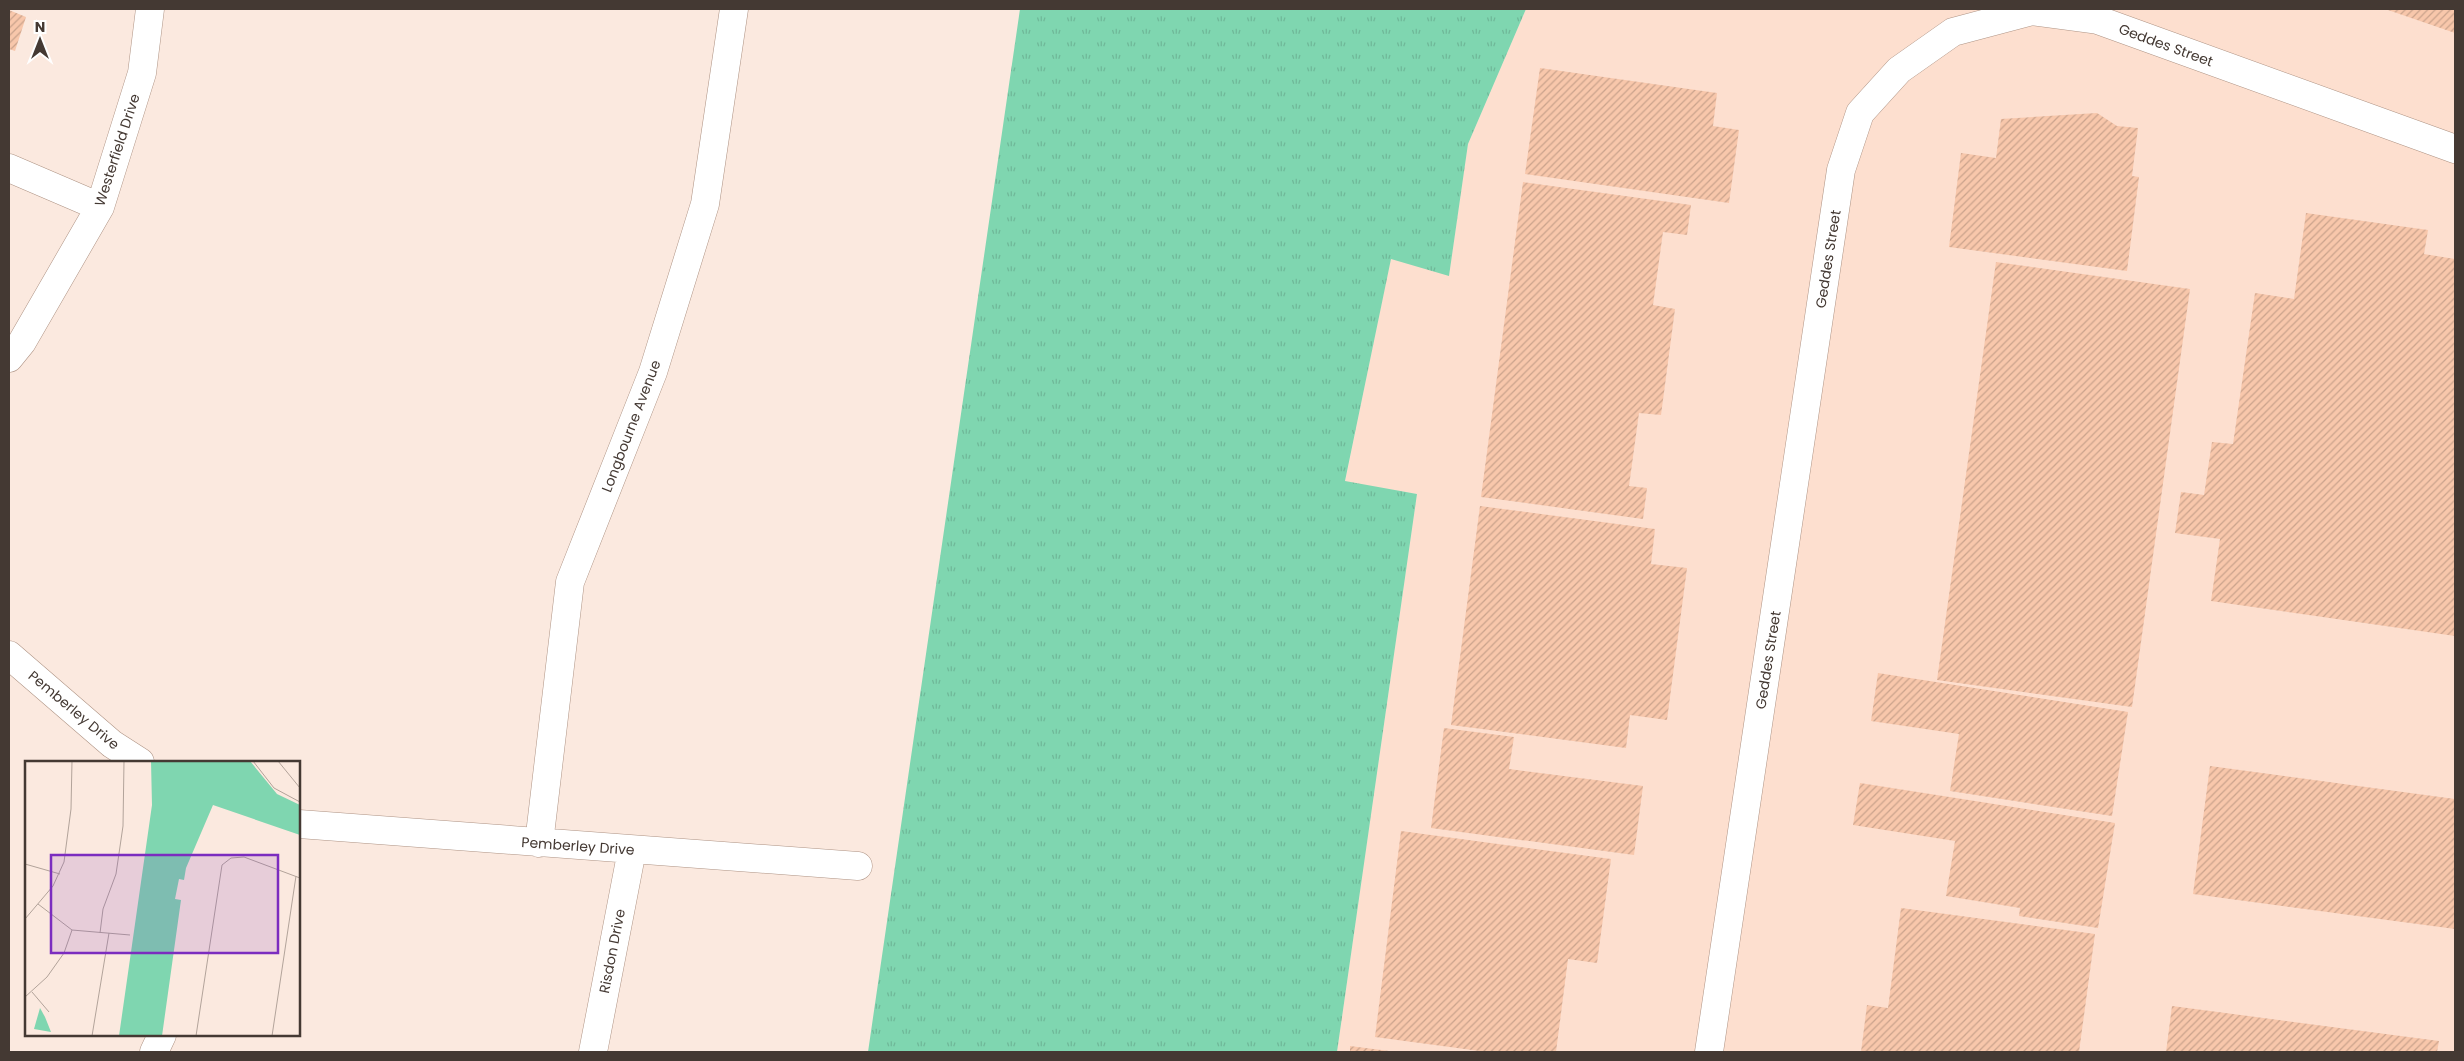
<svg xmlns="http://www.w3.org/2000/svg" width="2464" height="1061" viewBox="0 0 2464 1061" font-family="Poppins,sans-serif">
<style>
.built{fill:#fddfcf}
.grass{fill:url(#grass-tufts)}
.building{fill:url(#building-hatch)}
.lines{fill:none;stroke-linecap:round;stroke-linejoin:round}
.street-casing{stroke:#ae9384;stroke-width:29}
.street{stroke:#fff;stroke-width:28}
.labels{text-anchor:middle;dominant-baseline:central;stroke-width:5;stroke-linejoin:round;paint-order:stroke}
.street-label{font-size:14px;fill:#443933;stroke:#fff}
.inset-road{fill:none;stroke:#b2a39a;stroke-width:1}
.view{fill:#7b2cbf;fill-opacity:0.15;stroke:#7b2cbf;stroke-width:2.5}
.inset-edge{fill:none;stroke:#443933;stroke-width:2.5}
</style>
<defs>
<pattern id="grass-tufts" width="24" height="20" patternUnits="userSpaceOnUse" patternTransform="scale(1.25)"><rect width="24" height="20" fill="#7fd6b0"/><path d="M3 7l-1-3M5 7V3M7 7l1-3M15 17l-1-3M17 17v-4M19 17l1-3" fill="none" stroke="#6fb898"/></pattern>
<pattern id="building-hatch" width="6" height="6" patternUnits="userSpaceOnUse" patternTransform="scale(1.25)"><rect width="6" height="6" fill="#f8c7ab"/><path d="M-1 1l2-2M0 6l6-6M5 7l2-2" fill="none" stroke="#caa38c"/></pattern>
</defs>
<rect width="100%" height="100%" fill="#fbe9df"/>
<path class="built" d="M1526,9h929v1043h-1118l80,-558 -72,-12 46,-224 58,17 19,-131z"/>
<path class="grass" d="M1020,9h506l-58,135 -19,132 -58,-17 -46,222 72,13 -80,558h-469z"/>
<path class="building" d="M2385,9h70v24z
M9,10l17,7 -11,34 -6,-2z
M1540,68l177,25 -4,33 26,4 -10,73 -204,-29z
M2097,113l20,13 21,2 -6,48 7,1 -12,94 -178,-24 12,-94 35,5 5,-39z
M1523,182l168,23 -4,30 -24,-3 -10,73 22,4 -14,106 -22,-2 -10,73 18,2 -4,31 -162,-22z
M2306,213l122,17 -4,24 31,5v377l-244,-35 9,-62 -45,-6 6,-41 23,3 8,-53 21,2 22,-151 39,6z
M1996,262l194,27 -58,418 -195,-27z
M1480,506l175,23 -4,35 36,4 -20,152 -37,-5 -4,33 -175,-23z
M1878,673l250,39 -16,104 -162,-25 9,-57 -88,-13z
M1444,728l70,9 -5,32 134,17 -9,69 -203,-27z
M2210,766l245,33v130l-262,-35z
M1860,783l255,40 -17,105 -79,-12 1,-8 -74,-12 9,-55 -102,-16z
M1401,831l210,28 -14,104 -29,-4 -12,93h-69l-112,-15z
M1901,908l194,26 -16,118h-218l6,-47 21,3z
M2172,1006l267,35 -2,11h-271z
M1350,1046l39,5v1h-39z"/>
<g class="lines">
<g class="street-casing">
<path id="street" d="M9,168l91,39
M9,358l13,-16 78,-135 42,-134 8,-64
M9,655l103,89 28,18
M299,824l559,42
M539,843l31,-261 83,-210 52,-168 29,-195
M154,1052l8,-17
M593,1052l39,-202
M1709,1052l132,-882 19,-57 39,-43 54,-38 79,-21 66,9 357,129"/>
</g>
<use href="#street" class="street"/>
</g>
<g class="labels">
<g class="street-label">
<text transform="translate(2166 45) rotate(20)">Geddes Street</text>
<text transform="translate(117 150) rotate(-72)">Westerfield Drive</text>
<text transform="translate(1828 259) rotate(-81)">Geddes Street</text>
<text transform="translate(631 426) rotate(-69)">Longbourne Avenue</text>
<text transform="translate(1768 660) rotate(-81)">Geddes Street</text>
<text transform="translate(74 710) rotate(40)">Pemberley Drive</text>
<text transform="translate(578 846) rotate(4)">Pemberley Drive</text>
<text transform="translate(612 951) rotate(-79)">Risdon Drive</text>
</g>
</g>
<g transform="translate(25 761)">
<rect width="275" height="275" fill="#fbe9df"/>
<path d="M126,0h99l27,33 23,11v30l-87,-30 -27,63 -2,12 -5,-1 -4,20 6,1 -19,136h-43l33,-231z" fill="#7fd6b0"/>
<path d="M15,247l5,9 6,15 -17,-3z" fill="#7fd6b0"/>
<path class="inset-road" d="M228,0l21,27 26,14M253,0l22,27M0,103l35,10M13,143l34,26 58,5M0,158l28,-33 11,-24 7,-53 1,-48M75,172l3,-24 13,-35 7,-48 1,-65M7,231l17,20M0,236l22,-20 17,-24 8,-23M67,275l17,-103M171,275l26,-171 9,-7 13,-1 56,21M247,275l24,-160"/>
<path class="view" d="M26,94h227v98h-227z"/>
<rect width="275" height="275" class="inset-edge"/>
</g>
<rect width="2464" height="1061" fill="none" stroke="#443933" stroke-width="20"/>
<g transform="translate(40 40)" stroke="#ffffff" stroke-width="4" paint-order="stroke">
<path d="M0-4L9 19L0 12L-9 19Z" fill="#443933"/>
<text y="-8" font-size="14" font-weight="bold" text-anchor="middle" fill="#443933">N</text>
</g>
</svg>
